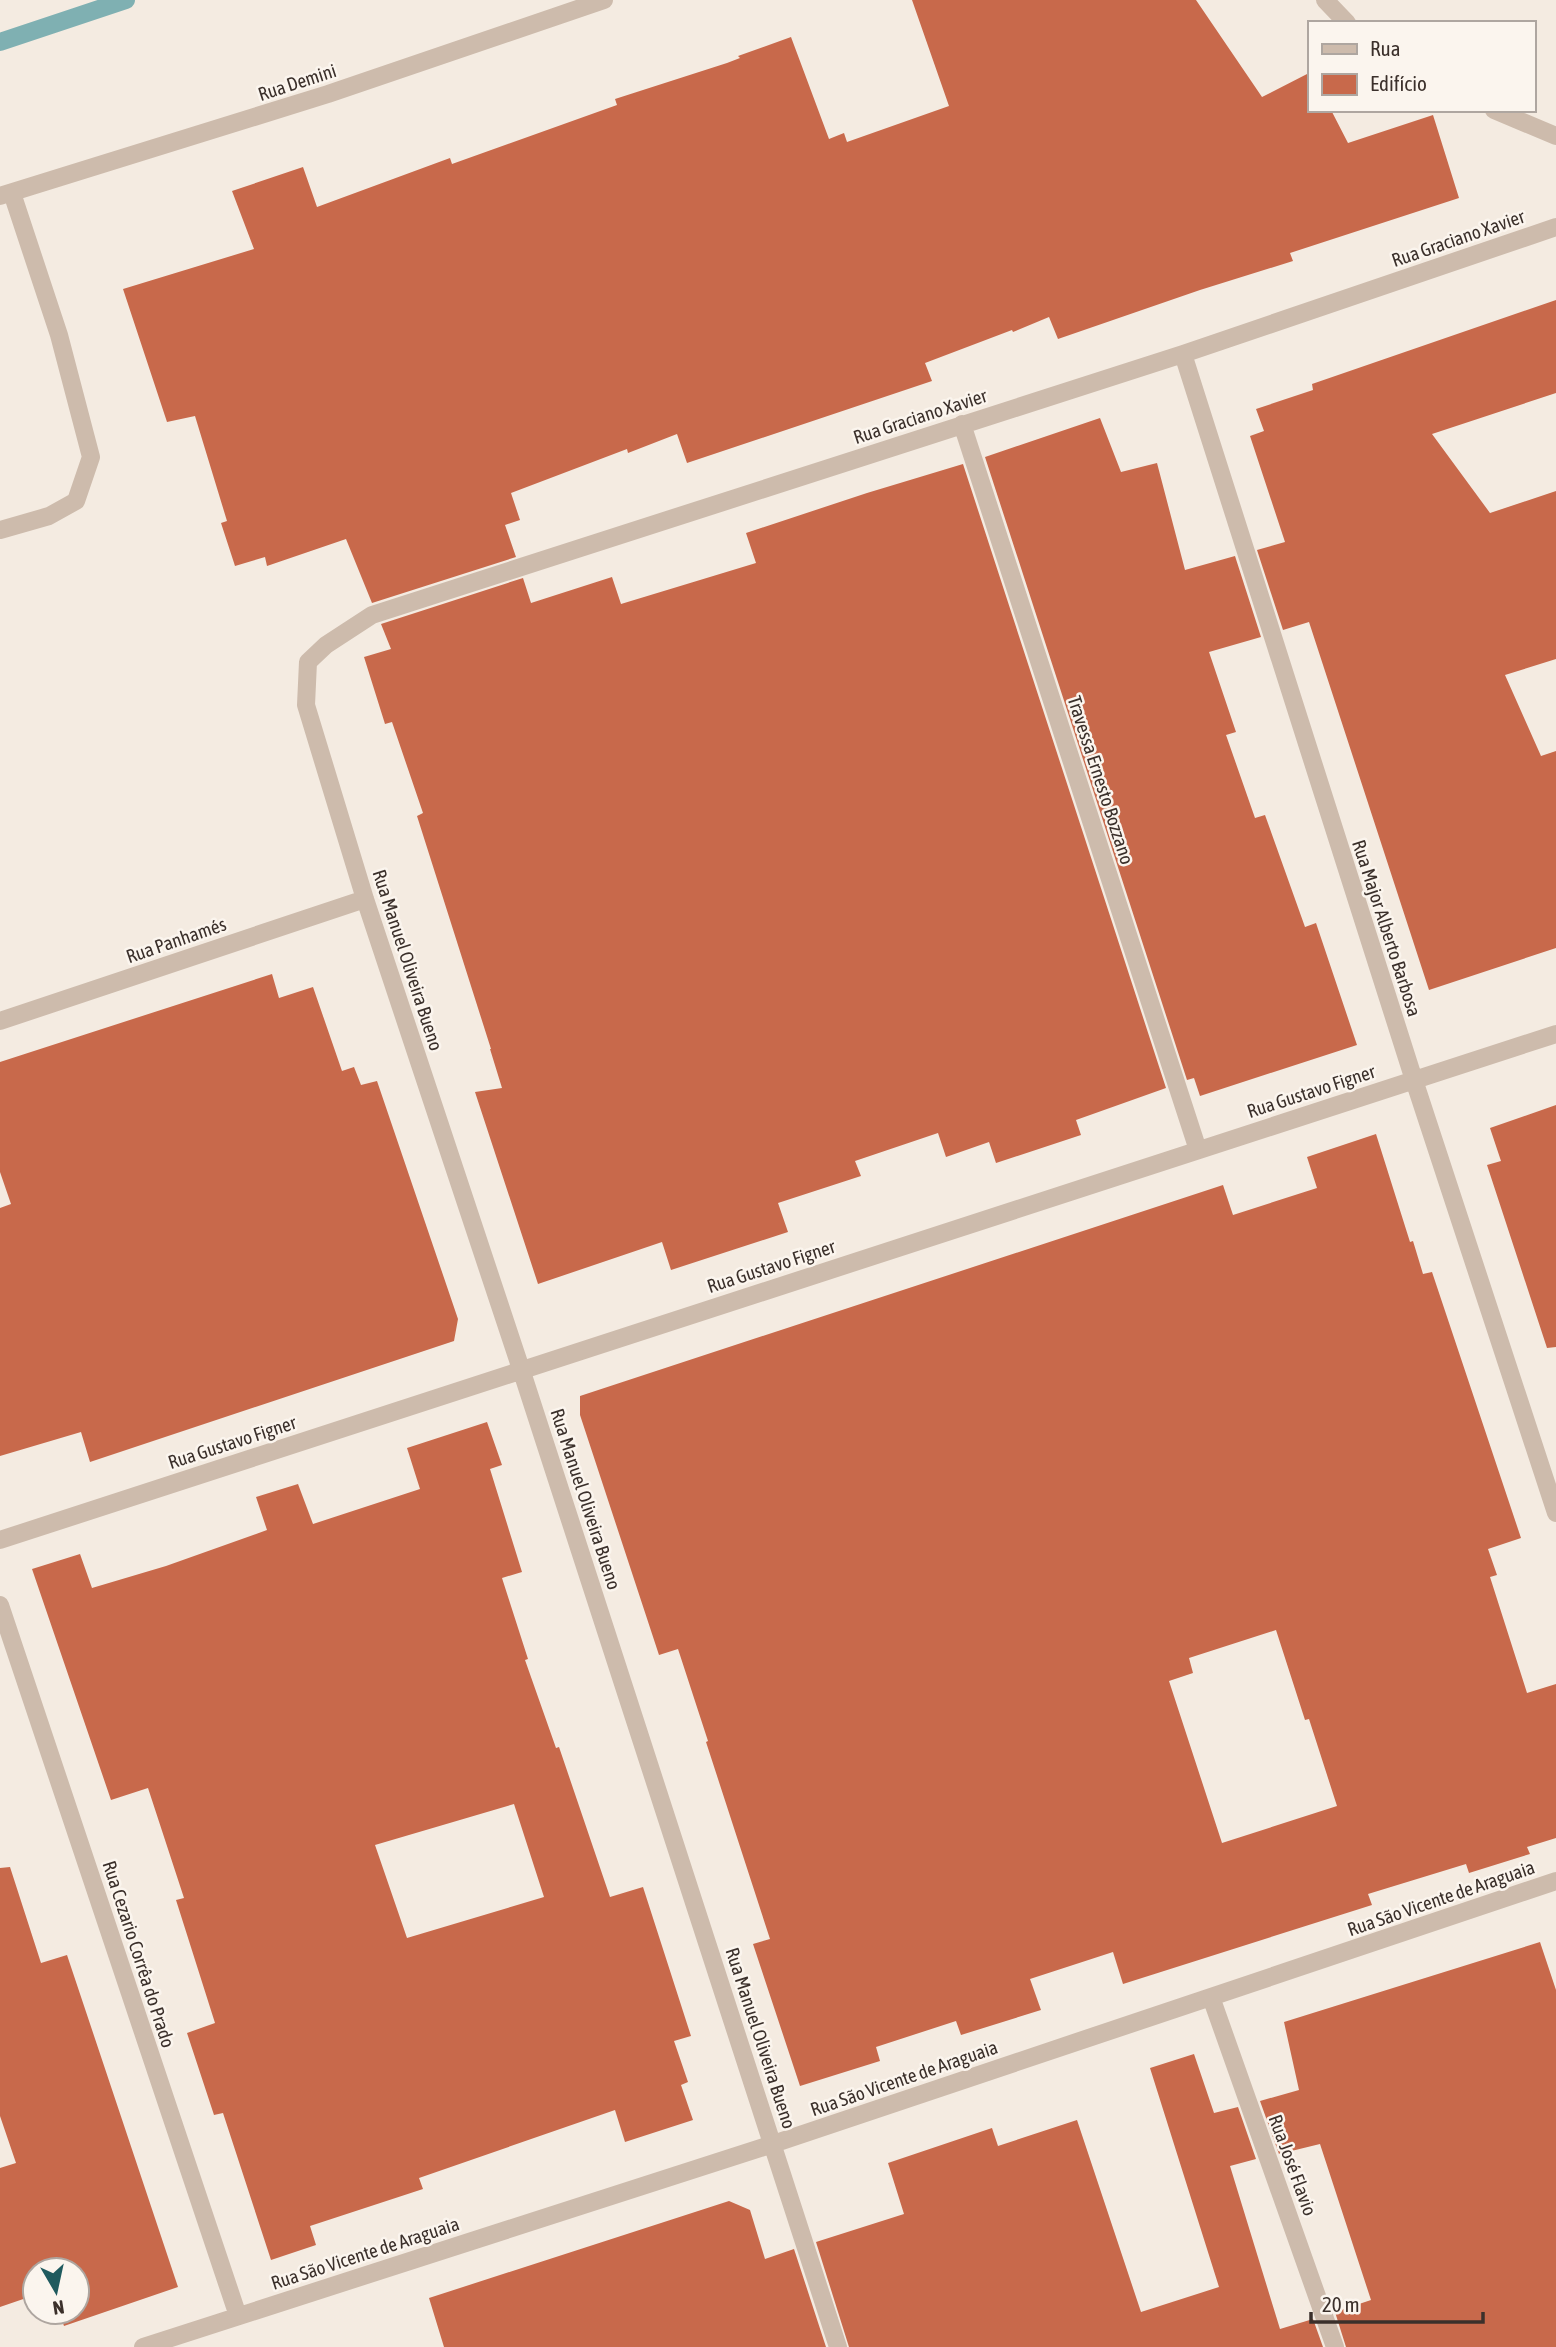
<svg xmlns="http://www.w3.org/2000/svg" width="1556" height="2347" viewBox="0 0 1556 2347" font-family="'Asap Condensed',sans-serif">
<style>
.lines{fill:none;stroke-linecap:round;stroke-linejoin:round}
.stream{stroke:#7fb0b2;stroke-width:18}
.building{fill:#c8694b;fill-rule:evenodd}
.minor{stroke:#cdbbac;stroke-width:18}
.labels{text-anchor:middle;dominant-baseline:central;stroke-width:5;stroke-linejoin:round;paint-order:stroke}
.street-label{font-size:19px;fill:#3b302b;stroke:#fbf5ee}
</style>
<rect width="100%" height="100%" fill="#f4ebe1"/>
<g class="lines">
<path class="stream" d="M0,42l126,-42"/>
</g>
<path class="building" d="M912,0h284l66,97 47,-24v37h22l17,33 85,-28 26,83 -169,55 3,8 -93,29 -142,49 -9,-22 -36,15 -1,-2 -87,33 7,18 -245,82 -10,-29 -49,19 -1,-4 -116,44 9,27 -15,5 11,32 -144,46 -26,-64 -79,27 -2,-9 -30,9 -14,-43 6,-2 -32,-105 -28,6 -44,-133 131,-40 -22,-58 71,-24 14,40 133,-49 2,6 165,-59 -2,-6 112,-36 13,-5 -2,-2 53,-19 38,102 15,-6 3,9 102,-36z
M1556,300v93l-124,41 58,79 66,-22v168l-51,16 36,81 15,-5v197l-127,42 -120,-368 -26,8 -26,-80 28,-8 -35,-106 14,-5 -8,-22 57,-19 -1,-6z
M1100,418l21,54 36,-9 28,107 50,-14 26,81 -52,15 27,80 -10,3 29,83 10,-3 40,112 11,-4 41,122 -157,51 -6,-18 -7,2 -202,-623z
M963,464l203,624 -90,32 5,15 -85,28 -7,-21 -43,15 -8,-24 -83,28 6,15 -83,27 10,29 -117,38 -9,-28 -124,42 -63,-192 27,-4 -12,-39h1l-74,-233 6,-3 -31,-91 -7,2 -21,-67 27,-8 -10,-25 142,-46 8,25 81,-26 9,27 135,-41 -10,-30 121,-40z
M272,974l7,24 34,-11 29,84 12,-4 7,18 16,-4 81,238 -4,22 -364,121 -9,-30 -81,24v-248l11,-4 -11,-32v-110z
M1556,1105v242l-9,1 -60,-183 14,-4 -11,-33z
M1376,1134l34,108 3,-1 10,33 9,-2 89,266 -33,11 9,26 -7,2 37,116 29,-9v154l-29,9 3,7 -61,19 -3,-9 -98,30 4,11 -249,79 -10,-32 -83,27 11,31 -80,25 -5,-14 -80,26 4,14 -80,25 -47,-142 17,-5 -64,-197 2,-1 -30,-92 -19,6 -79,-240v-19l643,-211 10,30 84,-27 -10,-31zM1276,1630l29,90 4,-1 28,87 -115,37 -53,-162 24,-8 -4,-15z
M487,1422l15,43 -12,4 32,103 -20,6 26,81 -3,1 31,88 3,-1 51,150 33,-10 48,149 -17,5 14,41 -7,3 12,35 -68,22 -10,-32 -196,68 4,11 -113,37 6,19 -45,15 -48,-147 -9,2 -27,-82 28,-10 -39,-123 8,-2 -36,-110 -37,12 -79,-231 48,-15 12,34 74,-22 101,-36 -11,-33 42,-13 15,40 107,-35 -13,-41zM514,1804l30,93 -137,41 -32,-93z
M10,1867l31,96 26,-8 111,332 -114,39 -5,-14h18v-42h-42v25l-35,12v-139l16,-5 -16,-47v-248z
M1540,1942l16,48v357h-210l-11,-35 36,-12 -51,-156 -41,10 -19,-53 39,-11 -15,-68z
M1194,2054l20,59 24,-6 18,52 -26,7 50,163 33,-10 10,28h-474l-33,-105 88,-28 -16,-51 104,-35 6,18 79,-26 64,192 78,-25 -69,-219z
M729,2201l21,9 15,49 29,-10 32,98h-382l-15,-49z"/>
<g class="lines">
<path class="minor" d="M1325,0l22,23
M1494,110l62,26
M0,196l328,-102 276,-94
M1183,354l231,726 142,433
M962,424l236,726
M0,530l49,-14 27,-15 15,-44 -32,-122 -47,-142
M0,1021l365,-122
M0,1540l1556,-506
M0,1605l238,711
M1211,1997l124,350
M143,2347l630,-203 783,-263
M838,2347l-317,-978 -156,-470 -59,-194 2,-43 18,-17 46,-30 811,-261 373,-127"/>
</g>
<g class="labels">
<g class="street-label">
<text transform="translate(297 82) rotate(-18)">Rua Demini</text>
<text transform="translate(1458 238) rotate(-19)">Rua Graciano Xavier</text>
<text transform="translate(920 416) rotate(-18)">Rua Graciano Xavier</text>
<text transform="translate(1101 780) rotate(72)">Travessa Ernesto Bozzano</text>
<text transform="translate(1387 928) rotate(72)">Rua Major Alberto Barbosa</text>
<text transform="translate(176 940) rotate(-19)">Rua Panhamés</text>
<text transform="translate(408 960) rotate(72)">Rua Manuel Oliveira Bueno</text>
<text transform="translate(1311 1091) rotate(-18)">Rua Gustavo Figner</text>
<text transform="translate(771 1266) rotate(-18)">Rua Gustavo Figner</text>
<text transform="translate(232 1442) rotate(-18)">Rua Gustavo Figner</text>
<text transform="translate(586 1499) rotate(72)">Rua Manuel Oliveira Bueno</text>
<text transform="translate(1441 1898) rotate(-19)">Rua São Vicente de Araguaia</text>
<text transform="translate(139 1954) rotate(72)">Rua Cezario Corrêa do Prado</text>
<text transform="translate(761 2038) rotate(72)">Rua Manuel Oliveira Bueno</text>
<text transform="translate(904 2078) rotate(-19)">Rua São Vicente de Araguaia</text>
<text transform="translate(1293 2165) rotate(70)">Rua José Flavio</text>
<text transform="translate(365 2253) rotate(-18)">Rua São Vicente de Araguaia</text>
</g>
</g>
<rect x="1308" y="21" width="228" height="91" fill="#fbf5ee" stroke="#aea6a0" stroke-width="2"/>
<rect x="1322" y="44" width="35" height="10" fill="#cdbbac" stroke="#aea6a0" stroke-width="2"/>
<text x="1370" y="56" font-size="21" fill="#3b302b">Rua</text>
<rect x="1322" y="74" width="35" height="21" fill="#c8694b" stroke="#aea6a0" stroke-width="2"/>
<text x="1370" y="91" font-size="21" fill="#3b302b">Edifício</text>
<g transform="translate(56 2291) rotate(171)"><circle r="33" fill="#fbf5ee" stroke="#aea6a0" stroke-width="2"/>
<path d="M0-5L12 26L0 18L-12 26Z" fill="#1f5a5e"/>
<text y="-10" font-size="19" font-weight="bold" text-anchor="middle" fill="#3b302b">N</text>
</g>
<path d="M1311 2312v10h172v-10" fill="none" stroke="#3b302b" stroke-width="3.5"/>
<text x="1322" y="2312" font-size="21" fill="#3b302b" stroke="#fbf5ee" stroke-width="5" paint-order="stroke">20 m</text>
</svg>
